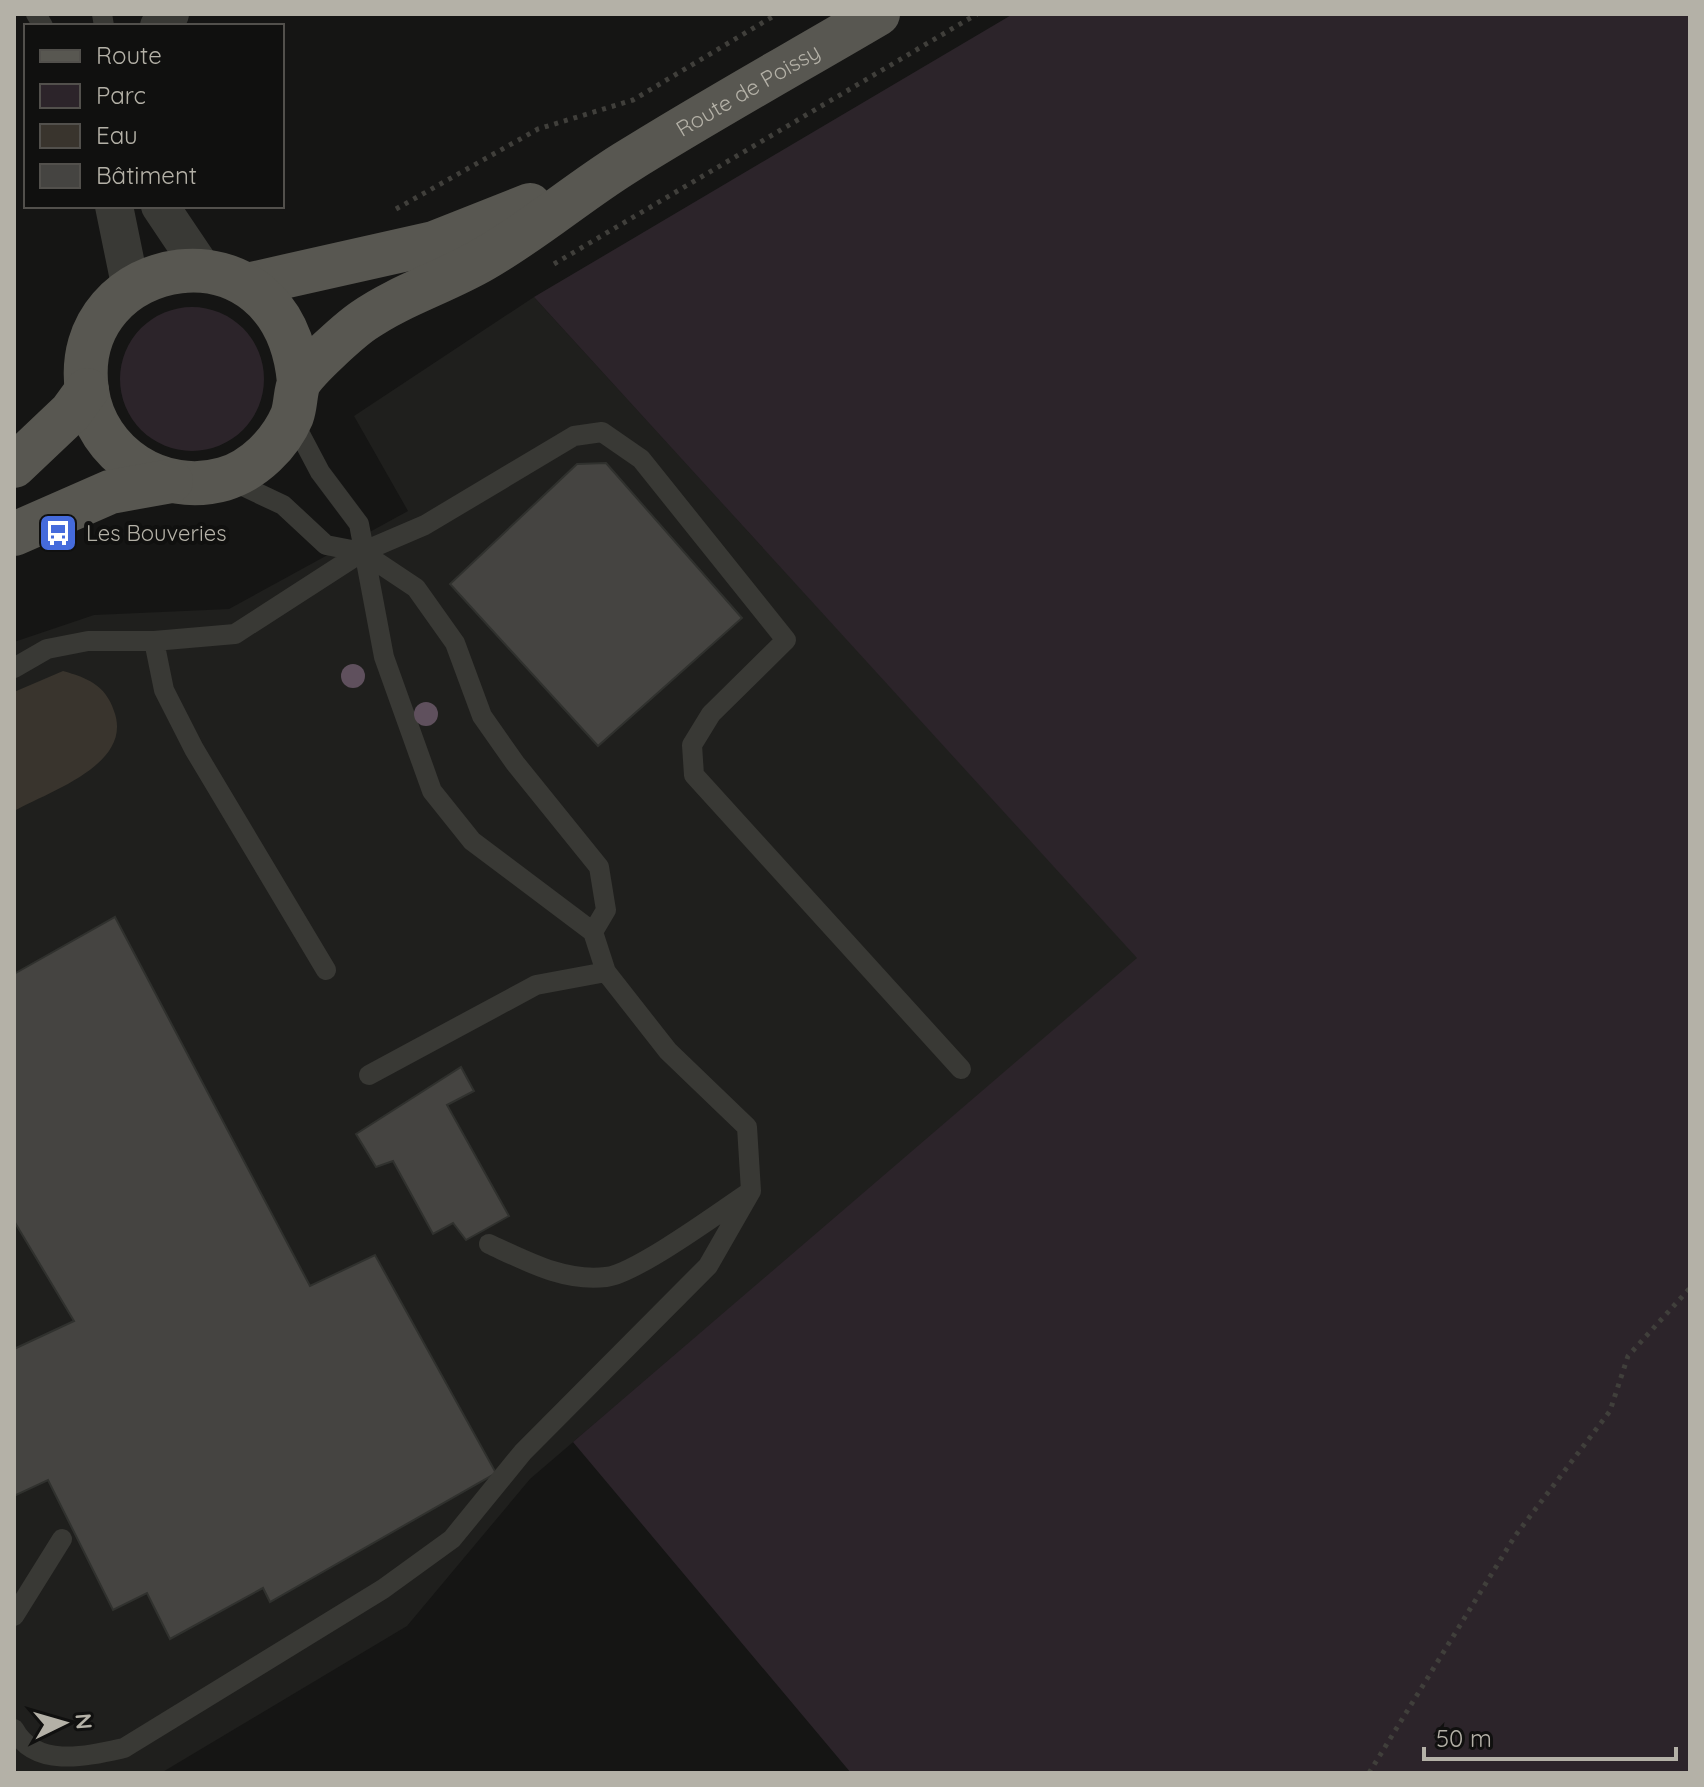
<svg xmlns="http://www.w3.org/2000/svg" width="1704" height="1787" viewBox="0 0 1704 1787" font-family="Quicksand,sans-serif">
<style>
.built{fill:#1f1f1d}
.green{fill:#2c242a}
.water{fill:#39342d}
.building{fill:#454441;stroke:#30312e;stroke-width:2}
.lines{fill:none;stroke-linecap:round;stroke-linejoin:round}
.path{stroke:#403f3b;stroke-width:5;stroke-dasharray:4 6;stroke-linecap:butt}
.lane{stroke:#393935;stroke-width:20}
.street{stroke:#393935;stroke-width:38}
.primary{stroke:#585751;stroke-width:44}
.tree{fill:#5f505d}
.labels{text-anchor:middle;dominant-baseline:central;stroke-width:8;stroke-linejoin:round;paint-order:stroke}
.street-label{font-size:22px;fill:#b4b1a7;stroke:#10100f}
.poi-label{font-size:22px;fill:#b4b1a7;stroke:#10100f;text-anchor:start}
</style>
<rect width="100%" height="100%" fill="#151514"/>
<path class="built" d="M534,297l604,661 -608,521 -123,147 -246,147h-147v-1131l80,-27 135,-6 179,-98 -54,-95z"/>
<path class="green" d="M1013,14h677v1759h-839l-278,-331 564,-484 -603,-661z
M120 379a72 72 0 1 1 144 0a72 72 0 1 1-144 0Z"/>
<path class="water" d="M63,671c25,7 42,14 51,40 20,53 -64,80 -100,100v-119z"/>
<path class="building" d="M606,463l136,155 -144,128 -148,-162 127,-120z
M115,917l195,369 65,-31 121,218 -226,129 -7,-14 -93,51 -23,-46 -34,17 -65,-130 -34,16v-147l60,-28 -60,-100v-247z
M461,1067l13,24 -27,14 62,111 -43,24 -13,-17 -20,11 -40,-73 -17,6 -20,-33z"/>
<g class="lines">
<path class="path" d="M396,209l142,-80 95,-29 144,-86
M554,264l423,-250
M1369,1773l146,-237 95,-125 18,-55 62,-68"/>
<path class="lane" d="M36,14l7,12
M102,14l2,12
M291,417l29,55 39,52 25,133 48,134 40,50 121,91 13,40 -70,13 -167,90
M230,480l53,25 43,40 36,7 54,36 39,55 27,73 33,47 84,104 7,43 -13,22
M154,641l10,49 30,59 132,221
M14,668l33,-19 41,-8h66l81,-7 127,-82 63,-27 149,-89 28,-4 39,27 145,181 -75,74 -19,31 2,30 267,294
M489,1244c37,17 75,38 117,33 29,-3 114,-65 142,-84
M14,1616l48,-77
M14,1729c21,40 74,27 110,19l259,-159 69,-50 71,-87 185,-186 43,-75 -4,-64 -79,-76 -62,-79"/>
<path class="street" d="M159,26l11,-12
M114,206l17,83
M160,206l43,64"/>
<g class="primary">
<path d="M247,285l187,-42 96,-38"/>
<path id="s1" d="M299,382c-15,-169 -232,-129 -212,9 9,64 75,106 137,88 30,-9 56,-35 68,-63 4,-11 3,-24 7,-33 5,-12 51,-53 64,-62 37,-26 82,-39 121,-62 49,-28 93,-66 141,-96 83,-52 168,-99 253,-149"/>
<path d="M14,466l57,-54 16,-22"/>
<path d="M14,534l96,-42 61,-11"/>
</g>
</g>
<g class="tree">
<circle cx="353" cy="676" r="12"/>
<circle cx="426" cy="714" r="12"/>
</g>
<defs>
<g id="bus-square" transform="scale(2)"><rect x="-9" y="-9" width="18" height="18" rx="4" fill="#456bdc" stroke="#10100f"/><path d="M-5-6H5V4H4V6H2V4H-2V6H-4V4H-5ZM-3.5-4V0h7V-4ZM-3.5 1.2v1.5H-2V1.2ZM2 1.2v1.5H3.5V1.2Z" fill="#fff"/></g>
</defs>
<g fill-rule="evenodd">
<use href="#bus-square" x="58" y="533"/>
</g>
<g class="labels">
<g class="street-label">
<text stroke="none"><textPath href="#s1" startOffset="1206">Route de Poissy</textPath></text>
</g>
<g class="poi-label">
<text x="86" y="533">Les Bouveries</text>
</g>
</g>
<rect width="1704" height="1787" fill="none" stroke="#b4b1a7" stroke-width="32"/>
<rect x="24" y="24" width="260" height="184" fill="#10100f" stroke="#52504c" stroke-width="2"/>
<rect x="40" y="50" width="40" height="12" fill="#585751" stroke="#52504c" stroke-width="2"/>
<text x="96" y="64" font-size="24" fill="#b4b1a7">Route</text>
<rect x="40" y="84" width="40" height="24" fill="#2c242a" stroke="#52504c" stroke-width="2"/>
<text x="96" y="104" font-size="24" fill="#b4b1a7">Parc</text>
<rect x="40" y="124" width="40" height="24" fill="#39342d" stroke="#52504c" stroke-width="2"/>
<text x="96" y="144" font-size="24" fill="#b4b1a7">Eau</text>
<rect x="40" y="164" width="40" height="24" fill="#454441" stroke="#52504c" stroke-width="2"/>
<text x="96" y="184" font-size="24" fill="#b4b1a7">Bâtiment</text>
<g transform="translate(64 1723) rotate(85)" stroke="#10100f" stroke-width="6" paint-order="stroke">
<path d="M0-6L14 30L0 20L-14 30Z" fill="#b4b1a7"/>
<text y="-12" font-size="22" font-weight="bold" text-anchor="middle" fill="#b4b1a7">N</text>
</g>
<path d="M1424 1747v12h252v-12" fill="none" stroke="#b4b1a7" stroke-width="4"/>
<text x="1436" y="1747" font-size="24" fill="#b4b1a7" stroke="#10100f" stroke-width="6" paint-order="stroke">50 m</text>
</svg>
